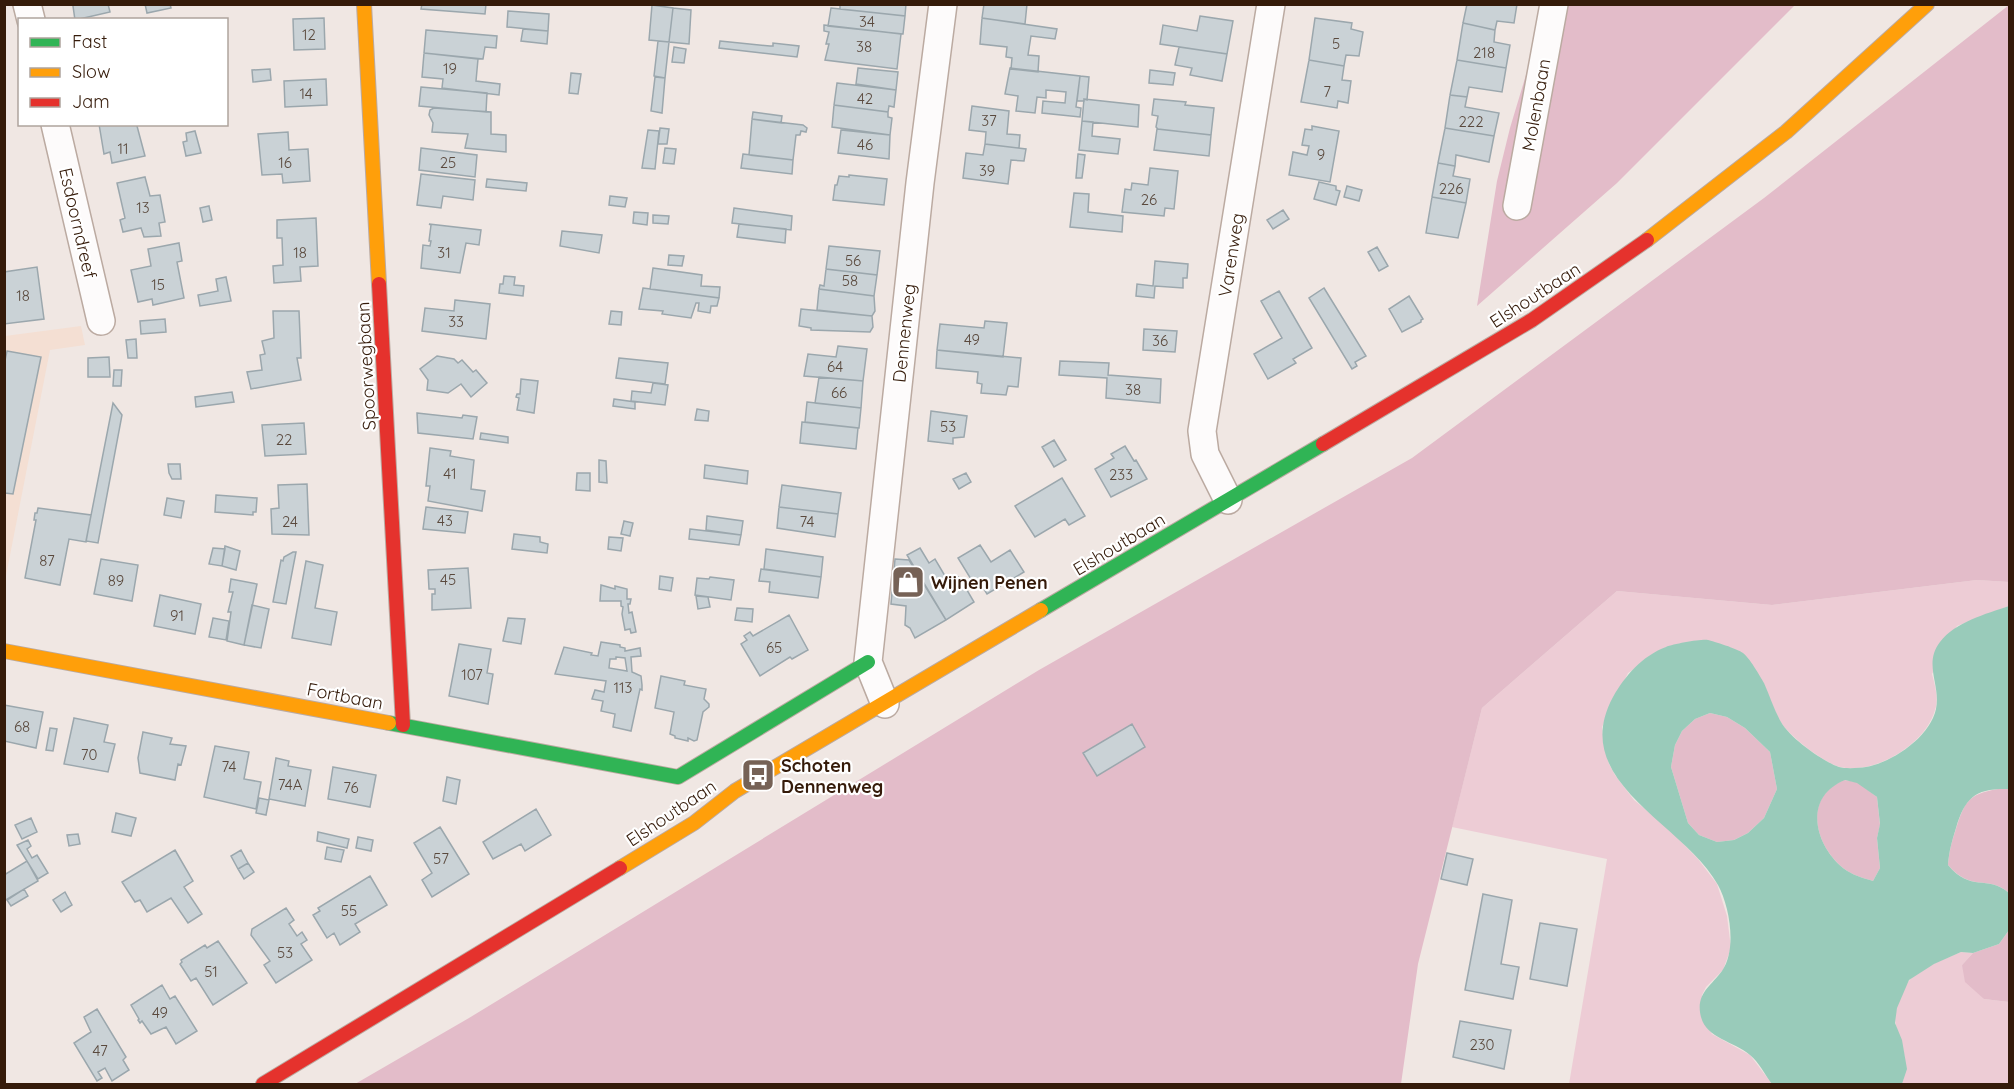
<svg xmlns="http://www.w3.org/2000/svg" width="2014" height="1089" viewBox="0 0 2014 1089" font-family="Quicksand,sans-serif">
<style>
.built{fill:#f4dfd3}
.green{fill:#edccd5}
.forest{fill:#e3bcc9}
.water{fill:#99cbba;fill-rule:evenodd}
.building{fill:#cad2d6;stroke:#9ba7ad;stroke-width:1.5;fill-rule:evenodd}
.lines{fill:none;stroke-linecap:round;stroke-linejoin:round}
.street-casing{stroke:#bbaaa1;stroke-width:30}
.fast-casing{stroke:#bbaaa1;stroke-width:16}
.slow-casing{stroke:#bbaaa1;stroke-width:16}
.jam-casing{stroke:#bbaaa1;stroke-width:16}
.street{stroke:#fdfbfb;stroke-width:27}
.fast{stroke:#30b455;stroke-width:14}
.slow{stroke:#ff9f0a;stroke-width:14}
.jam{stroke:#e5322d;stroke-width:14}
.labels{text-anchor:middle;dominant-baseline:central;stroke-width:4.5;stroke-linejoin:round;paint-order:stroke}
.number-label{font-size:15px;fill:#5a493d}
.street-label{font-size:18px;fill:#351b0a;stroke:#fff}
.poi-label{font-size:18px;font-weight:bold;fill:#351b0a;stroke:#fff;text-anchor:start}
</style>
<rect width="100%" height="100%" fill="#f0e7e3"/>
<path class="built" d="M81,326l4,19 -35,5 -45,231v-245z"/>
<path class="green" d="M1977,580l32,2v24l-52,20 -25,48c3,11 7,25 3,36 -9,34 -60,65 -95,57 -16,-4 -49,-30 -58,-43 -8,-12 -13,-29 -19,-42l-97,-35 -38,26 -26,54 3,23 4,14 6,11 19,25 32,26 32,33 19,25 10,32 4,32 -8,22 -17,17 -4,8 -1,21 11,18 38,21 22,29h-203l38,-225 -155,-32 30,-119 135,-117 155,14z
M1961,952l12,1 -11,12 22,34 25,3v82h-107c7,-22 1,-36 -6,-58 -2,-7 0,-16 2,-23 3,-7 6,-15 10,-21 10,-13 38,-24 53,-30z"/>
<path class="forest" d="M1547,5h248l-178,178 -140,123 20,-125 13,-53z
M2009,5v577l-32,-2 -205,25 -155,-14 -135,117 -64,256 -17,120h-1046l114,-66 570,-348 373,-212 352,-260z
M1710,713l17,4 18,11 25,24 7,37 -13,29 -16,15 -14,7 -17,2 -18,-7 -11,-12 -17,-56 4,-22 7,-14 13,-12z
M1844,780l13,2 20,15 3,28 -3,13 3,30 -7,13c-10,-3 -21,-6 -30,-13 -29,-24 -40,-71 1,-88z
M1998,789h11v104c-22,-19 -37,0 -61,-28 1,-12 3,-21 7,-33 9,-28 11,-38 43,-43z
M2009,930v72l-25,-3 -19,-17 -3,-17 11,-12 26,-9z"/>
<path class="water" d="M2009,606v183c-33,-1 -44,8 -53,39 -4,13 -7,23 -8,37 23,28 39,9 61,28v37l-10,14 -26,9 -12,-1 -27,12 -25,16 -12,28 -2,15 7,17 5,29 -5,15h-130c-7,-9 -13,-22 -22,-29 -16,-14 -43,-16 -49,-38 -6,-23 10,-31 21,-46 15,-21 8,-64 -4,-86 -34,-62 -151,-103 -105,-188 12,-21 29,-41 53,-50 8,-3 34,-8 42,-7 5,1 30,9 35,13 6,4 17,23 21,30 6,13 10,27 17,39 9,16 41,39 58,45 7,2 20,1 27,0 27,-5 64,-30 70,-58 5,-24 -13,-45 4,-67 15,-20 46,-28 69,-36zM1710,713l17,4 18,11 25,24 7,37 -13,29 -16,15 -14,7 -17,2 -18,-7 -11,-12 -17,-56 4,-22 7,-14 13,-12zM1845,780l12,3 20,14 3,27 -3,14 3,30 -7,13c-10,-3 -21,-6 -30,-13 -29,-24 -40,-71 2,-88z"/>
<path class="building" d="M76,4h32l2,8 -35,8 -2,-14z
M145,4h25l1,4 -24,5z
M422,4h64l-1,10 -64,-5z
M840,4h66l-1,12 -65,-7z
M984,4h43l-2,20 -43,-6z
M1467,4h50l-3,19 -17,-2 -2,9 -32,-7z
M652,5l21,3 -4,34 -20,-2z
M673,8l18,2 -2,34 -20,-2z
M831,8l74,8 -2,18 -75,-8z
M508,11l41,3 -1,17 -41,-4z
M1200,16l33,5 -6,33 -67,-10 3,-19 34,6z
M324,18l1,31 -31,1 -1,-31z
M982,18l75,11 -2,10 -24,-3 -3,19 11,1 -1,16 -27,-3 1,-11 -6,-1 1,-10 -27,-3z
M1315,18l37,5 -1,6 12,3 -4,24 -13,-1 -2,11 -35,-6z
M1463,23l32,7 -1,12 16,3 -4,23 -49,-8z
M824,25l77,9 -4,35 -72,-9 4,-16h-3l3,-12 -5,-1z
M523,29l25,2 -1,13 -26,-3z
M426,30l71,6 -1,12 -11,-1 -2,12 -59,-6z
M658,41l11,1 -4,36 -11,-2z
M720,41l50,5h3v-3l26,3 -2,11 -78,-9z
M674,47l12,2 -2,14 -12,-1z
M1179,47l48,7 -5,27 -32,-6 2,-7 -17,-3z
M424,53l54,6 -2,22 24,3 -1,11 -57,-7 1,-9 -21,-2z
M1309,60l35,6 -2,14 9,1 -3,22 -10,-2 -1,7 -36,-6z
M1457,60l49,8 -4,24 -33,-5 -2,10 -17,-2z
M858,68l40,4 -2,18 -40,-6z
M1010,68l70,8 -4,31 5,1 -1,9 -38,-4 1,-12 22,2 1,-11 -20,-2v8l-9,-1 -2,16 -19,-2 2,-15 -13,-2z
M270,69l1,11 -18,2 -1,-12z
M1150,70l25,3 -2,12 -24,-2z
M571,73l10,1 -3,20 -9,-1z
M1080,76l9,1 -2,23 -3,-1v2h-7z
M655,77l10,1 -3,35 -11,-2z
M326,79l1,26 -42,2 -1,-26z
M837,83l59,7 -2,17 -5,-1 -1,6 -54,-7z
M421,87l66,6 -1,19 -67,-6z
M1450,95l17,2 -2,10 34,6 -5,23 -49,-8z
M1084,99l55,6 -1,22 -56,-6z
M1154,99l32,3 -1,3 29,3 -3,27 -53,-6 -2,-2 2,-11 -6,-1z
M834,105l54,7v5l4,1 -2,17 -58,-8z
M972,106l37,5 -2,23 13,1 -1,13 -34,-4 1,-12 -17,-2z
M434,108l57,4v22l15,1v17l-41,-4 3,-14 -36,-2 1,-9 -4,-8 1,-5z
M753,112l29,4 -1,7 -29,-4z
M752,119l51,6 4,3 -1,4 -5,-1 -1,4h-4l-3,25 -44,-5z
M1082,121l11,1 -1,14 28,3 -2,15 -39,-4z
M99,124h41l-3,2 8,30 -33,7 -2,-11 -6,2z
M1312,126l27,5 -9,51 -41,-7 4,-23 14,3 2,-9 -7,-1 3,-16 7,1z
M660,128l9,1 -2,15h-9z
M1445,128l49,8 -5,26 -33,-7 -1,11 -17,-3z
M1157,129l54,6 -2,21 -55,-6z
M648,130l11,1 -4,38 -13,-1z
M841,130l49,5 -1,24 -51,-6z
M195,131l6,22 -15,3 -3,-14 4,-1 -1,-8z
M288,132l1,18 19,-1 2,32 -27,2 -1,-9 -20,1 -4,-41z
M985,144l41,5 -2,12 -13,-1 -3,24 -45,-6 3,-25 17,2z
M421,148l56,7 -2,22 -56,-7z
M665,148l11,1 -2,15 -11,-1z
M743,154l50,6 -1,14 -51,-6z
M1078,154l7,1 -3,23h-6z
M1438,163l17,3 -2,10 17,3 -4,24 -34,-6z
M1150,168l28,3 -4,38 -9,-1 -1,8 -42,-4 3,-23 6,1 1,-7 16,2z
M421,174l54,6 -2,20 -30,-4 -2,12 -24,-3z
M849,175l38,4 -3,26 -51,-5 2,-15h2l2,-9 10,1z
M145,177l5,19 10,-1 5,27 -6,1 2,13 -17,1 -3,-9 -18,4 -3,-12 5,-2 -8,-35z
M487,179l40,4 -1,8 -40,-4z
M1319,182l17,4v4l4,1 -4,14 -22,-6z
M1347,186l15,4 -3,11 -15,-4z
M1074,193l15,1 -1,18 35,4 -1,16 -52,-5z
M610,196l17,2 -2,9 -16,-2z
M1432,197l34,6 -8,35 -32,-5z
M209,206l3,14 -9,2 -3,-14z
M734,208l58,8 -1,14 -59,-7z
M1283,210l6,9 -16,10 -6,-9z
M634,212l14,1 -1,12 -14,-2z
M653,215l16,1 -1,8 -15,-1z
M316,218l2,48 -18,1 1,14 -27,2 -1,-17 10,-1 -1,-27h-5v-18z
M429,224l52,6 -2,15 -13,-2 -6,30 -39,-5 2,-23 7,1 1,-5h-2l2,-16z
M739,224l47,5 -1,14 -48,-6z
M562,231l40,4 -3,18 -39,-7z
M179,243l3,18 -5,1 7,36 -31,7 -1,-6 -14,3 -7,-32 20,-4 -3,-17z
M829,246l51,5 -3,24 -51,-6z
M1377,247l11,19 -9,5 -11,-19z
M669,255l15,1 -2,10 -14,-1z
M1155,261l33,3 -1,14h-4v10l-28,-2 -1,12 -18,-2 1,-12 16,2z
M37,267l7,52 -40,5v-52z
M653,268l49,7 -1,11 19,1 -1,11 -69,-9z
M826,269l51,6 -3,21 -55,-7 1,-4 4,1z
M504,276l11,1 -1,8 10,1 -1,10 -24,-3 1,-9h3z
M226,277l5,24 -31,5 -2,-11 20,-4 -2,-12z
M643,288l76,10 -2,8h-6l-1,7 -12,-2 1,-8h-3l-5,15 -29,-4 1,-3 -24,-2z
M1324,288l42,68 -11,6 2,4 -5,3 -43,-71z
M819,289l55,7 1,15 -3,5 -55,-6z
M1279,291l33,57 -19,11 3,4 -28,16 -14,-25 28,-16 -21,-37z
M1409,296l14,23 -2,1v2l-19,10 -13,-23z
M455,300l35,4 -4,35 -64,-8 3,-23 29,3z
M801,309l71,7 1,11 -3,5 -59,-2v-2l-12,-2z
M273,311h26l2,47h-4l4,22 -50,9 -4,-17 15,-2 -2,-15 5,-1 -3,-13 12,-3z
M611,311l11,1 -1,13 -12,-1z
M165,319l1,13 -25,2 -1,-13z
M985,321l22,2 -4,34 -66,-7 3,-26 44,4z
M1144,329l33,2 -2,21 -32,-2z
M136,339l1,19h-9l-2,-18z
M838,346l29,3 -4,32 -59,-5 4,-22 28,3z
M937,350l84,8 -3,29 -10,-1 -2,9 -25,-2 1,-9 -5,-1 1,-11 -42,-4z
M7,351l34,6 -28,137 -8,-1 -1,-4v-124z
M437,356l17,3 4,4 4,-3 11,12 3,-2 11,13 -16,14 -10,-13 -13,9 -21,-3 1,-10 -8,-11z
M109,357l1,20h-22v-19z
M619,358l49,5 -3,21 -49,-6z
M1060,361l49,2 -1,12 53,4 -1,24 -54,-5 1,-20 -48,-3z
M114,370h8l-1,16h-8z
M819,377l44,4 -2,27 -46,-5z
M521,379l17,2 -4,32 -17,-3 2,-12 -3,-1 1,-3h3z
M653,383l15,2 -3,20 -34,-4 1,-10 19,2z
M232,392l2,10 -38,5 -1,-10z
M614,399l21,3v7l-22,-3z
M807,402l54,6 -2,20 -54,-6z
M113,403l9,12 -24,128 -12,-2z
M697,409l12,2 -1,10 -13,-1z
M931,411l36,5 -3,21 -11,1v6l-25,-3z
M417,413l45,5 1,-3 14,2 -4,22 -55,-6z
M802,422l56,6 -2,21 -56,-6z
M304,423l2,31 -41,2 -3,-31z
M481,433l27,4v6l-28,-4z
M1054,440l12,20 -12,7 -12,-20z
M1125,446l9,15 2,-1 11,19 -36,18 -16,-28 19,-11 -3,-4z
M430,448l21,3 -1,5 24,4 -3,29 14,2 -3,20 -54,-10 2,-15h-4z
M599,460l7,1 1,22 -8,-1z
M168,464h12l1,15h-9l-3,-6z
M705,465l43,6 -1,13 -43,-6z
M577,473h13v18l-14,-1z
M966,473l5,9 -12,7 -6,-10z
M1062,478l23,38 -16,9 -4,-6 -30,18 -20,-31z
M307,484l2,51 -37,-1 -1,-25 8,-1 -1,-23z
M782,485l59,8 -3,21 -59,-7z
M216,495l41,3 -1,14h-3v3l-38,-3z
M167,498l17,3 -3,17 -17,-3z
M426,507l42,5 -3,21 -42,-4z
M779,507l59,7 -3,23 -58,-9z
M38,508l53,7 -5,27 -17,-3 -9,46 -35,-7 11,-58h-2l1,-7h2z
M707,516l36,5 -2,14 -35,-5z
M624,521l9,2 -3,13 -9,-2z
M690,529l51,6 -2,10 -50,-6z
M514,534l26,3v5l8,2 -1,9 -35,-4z
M609,537l14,1 -2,13 -13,-2z
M980,545l11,17 19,-12 14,22 -37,22 -5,-8 -5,3 -19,-31z
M225,546l15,5 -4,19 -14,-4z
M213,548l12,1 -3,17 -13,-2z
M920,548l9,15 6,-4 13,22 7,-6 5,3 14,24 -28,18 -39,-65z
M766,549l57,8 -2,20 -57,-8z
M293,552h3l-10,52 -13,-2 8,-42 2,1 1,-4z
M101,559l37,6 -6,36 -38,-7z
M895,559l14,1 37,60 -31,18 -5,-10 -5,-3 1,-19 -15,-2z
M306,561l17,4 -8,43 22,4 -6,33 -39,-7z
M468,568l3,40 -39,2v-16h3v-5h-6l-1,-19z
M761,569l60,8 -3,21 -49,-6 1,-10 -11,-1z
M660,576l13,2 -2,13 -12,-2z
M710,577l24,3 -3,20 -36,-5 2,-17 12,1z
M231,579l26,5 -13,61 -17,-4 4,-29h-3l5,-20h-4z
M601,585l14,4v-3l12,3v10h4l-1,5h-2l1,9 3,-1 4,20 -5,1 -1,-4 -5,1 -3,-16 1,-7 -2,-1v-5h-21z
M160,595l41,9 -6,30 -41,-8z
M696,596l12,1 2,10 -12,2z
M252,605l17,4 -8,39 -17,-3z
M737,608l16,1 -1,13 -17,-2z
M789,615l19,35 -16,9 -2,-2 -30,19 -19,-32 6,-4 -3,-4 6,-4 3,4z
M213,618l16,3 -3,19 -17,-3z
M508,618l17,1 -4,25 -18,-3z
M601,642l19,3v2l5,1v3l15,-3 1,8 -10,1 1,15 9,4 1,9v5l-2,-1 -9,42 -18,-4 2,-13 -14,-3 2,-10 -11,-2 3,-9 9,2 2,-11 -51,-7 9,-27 28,6 -1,2 7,1zM616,657l9,1 2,13 -18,-3 1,-9h6z
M459,644l32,5 -4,24 6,1 -5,30 -39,-8z
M661,676l24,5 -1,4 22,4 -2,10 5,5v3l-6,5 -6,28 -3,1 -6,-3v3l-13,-3v-2l-5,-2 4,-22 -19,-4z
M4,705l39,7 -7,36 -32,-7z
M74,718l34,7 -4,17 11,2 -7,28 -44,-8z
M1132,724l13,23 -48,29 -14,-23z
M50,728l7,1 -4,22 -7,-1z
M143,732l29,6 -2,6 16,2 -5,19 -3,-1 -3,16 -35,-7 -2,-15z
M215,746l34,6 -5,27 17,3 -5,27 -52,-12z
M276,758l13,3 -1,5 23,4 -6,36 -36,-7z
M333,767l43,8 -6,32 -42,-8z
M447,777l13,3 -4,24 -13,-3z
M259,798l10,2 -3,15 -10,-2z
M536,809l15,26 -26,16 -4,-7 -28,15 -10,-17z
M116,813l20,5 -5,18 -19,-4z
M31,818l6,14 -15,7 -7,-14z
M440,827l29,47 -37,23 -10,-17 10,-7 -18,-30z
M318,832l31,7 -2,9 -30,-7z
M78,834l2,10 -11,2 -2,-11z
M358,837l15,3 -2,11 -15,-3z
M28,840l3,6 -4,3 5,9 5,-3 11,18 -10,6 -21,-34z
M327,847l17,3 -3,12 -16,-3z
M175,850l18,31 -9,6 18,27 -14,9 -17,-25 -24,14 -7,-12 -5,2 -13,-20z
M241,850l7,13 -10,6 -7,-13z
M1447,853l26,6 -6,26 -26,-6z
M27,861l11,20 -34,20v-26z
M248,863l6,9 -10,7 -6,-10z
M370,876l17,29 -32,19 5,8 -20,13 -6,-12 -7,5 -14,-23 7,-4 -2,-3z
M24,889l4,7 -17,10 -4,-6z
M65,892l7,13 -11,7 -8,-12z
M1483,894l29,6 -11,64 18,3 -6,32 -48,-9z
M286,908l8,12 -5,4 8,12 5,-4 5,8 -6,4 11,16 -36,23 -12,-18 6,-4 -19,-26 1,-6z
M1540,923l37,6 -10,57 -37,-7z
M218,941l29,42 -34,22 -17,-27 -5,3 -11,-17 2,-2 -1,-2 24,-15 2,3z
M162,985l8,14 5,-3 22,35 -21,13 -10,-17 -15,7 -9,-13 -2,2 -2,-3 1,-1 -8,-14z
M97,1009l29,48 -3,3 6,10 -17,11 -7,-13 -7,4 4,6 -5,3 -23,-38 17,-11 -7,-15z
M1460,1021l51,9 -7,39 -51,-12z"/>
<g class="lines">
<g class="street-casing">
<path id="street" d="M27,4l4,16
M55,124l46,197
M1517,206l37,-202
M1228,500l-23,-46 -3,-23 69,-427
M885,704l-17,-42 52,-479 23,-179"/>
</g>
<g class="fast-casing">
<path id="fast" d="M1041,610l282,-166
M389,723l289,54 190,-115"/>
</g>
<g class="slow-casing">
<path id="slow" d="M364,4l15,280
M1647,240l139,-108 141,-128
M4,651l385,72
M620,868l74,-45 41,-32 306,-181"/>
</g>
<g class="jam-casing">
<path id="jam" d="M379,284l24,441
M1323,444l209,-124 115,-80
M263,1084l357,-216"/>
</g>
<use href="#street" class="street"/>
<use href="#fast" class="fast"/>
<use href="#slow" class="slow"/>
<use href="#jam" class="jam"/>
</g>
<defs>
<g id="shop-square" transform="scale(1.725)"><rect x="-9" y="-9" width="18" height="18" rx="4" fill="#766256" stroke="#fff"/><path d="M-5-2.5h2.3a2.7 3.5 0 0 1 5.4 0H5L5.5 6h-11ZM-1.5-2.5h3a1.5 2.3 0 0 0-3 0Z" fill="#fff"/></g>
<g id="bus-square" transform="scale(1.725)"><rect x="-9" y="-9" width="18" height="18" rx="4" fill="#766256" stroke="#fff"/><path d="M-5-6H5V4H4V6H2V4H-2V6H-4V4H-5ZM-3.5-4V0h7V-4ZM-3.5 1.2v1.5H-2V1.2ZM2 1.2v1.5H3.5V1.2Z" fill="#fff"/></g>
</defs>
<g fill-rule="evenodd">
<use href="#shop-square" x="908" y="582"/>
<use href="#bus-square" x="758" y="775"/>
</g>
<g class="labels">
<g class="number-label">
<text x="867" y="21">34</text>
<text x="309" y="34">12</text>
<text x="1336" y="43">5</text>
<text x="864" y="46">38</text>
<text x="1484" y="52">218</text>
<text x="450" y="68">19</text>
<text x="1327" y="91">7</text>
<text x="306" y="93">14</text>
<text x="865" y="98">42</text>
<text x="989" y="120">37</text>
<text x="1471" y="121">222</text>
<text x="865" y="144">46</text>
<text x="123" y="148">11</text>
<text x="1321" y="154">9</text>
<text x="285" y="162">16</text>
<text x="448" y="162">25</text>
<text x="987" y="170">39</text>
<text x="1451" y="188">226</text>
<text x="1149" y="199">26</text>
<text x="143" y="207">13</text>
<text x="300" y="252">18</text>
<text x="444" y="252">31</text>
<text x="853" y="260">56</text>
<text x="850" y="280">58</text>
<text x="158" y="284">15</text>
<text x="23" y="295">18</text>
<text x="456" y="321">33</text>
<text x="972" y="339">49</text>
<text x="1160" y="340">36</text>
<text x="835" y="366">64</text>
<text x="1133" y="389">38</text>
<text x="839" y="392">66</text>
<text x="948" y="426">53</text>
<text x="284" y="439">22</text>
<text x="450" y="473">41</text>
<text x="1121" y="474">233</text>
<text x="445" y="520">43</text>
<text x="290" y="521">24</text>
<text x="807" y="521">74</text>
<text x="47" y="560">87</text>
<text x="448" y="579">45</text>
<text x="116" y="580">89</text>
<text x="177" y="615">91</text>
<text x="774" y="647">65</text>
<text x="472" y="674">107</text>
<text x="623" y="687">113</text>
<text x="22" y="726">68</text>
<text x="89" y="754">70</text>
<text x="229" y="766">74</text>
<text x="290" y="784">74A</text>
<text x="351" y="787">76</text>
<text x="441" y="858">57</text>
<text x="349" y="910">55</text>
<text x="285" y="952">53</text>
<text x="211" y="971">51</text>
<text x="160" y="1012">49</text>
<text x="1482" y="1044">230</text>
<text x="100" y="1050">47</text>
</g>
<g class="street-label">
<text transform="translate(1536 105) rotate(-80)">Molenbaan</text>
<text transform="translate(78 223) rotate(77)">Esdoorndreef</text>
<text transform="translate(1231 255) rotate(-81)">Varenweg</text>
<text transform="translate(1535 295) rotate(-33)">Elshoutbaan</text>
<text transform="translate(904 333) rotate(-84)">Dennenweg</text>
<text transform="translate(366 366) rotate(-93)">Spoorwegbaan</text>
<text transform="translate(1119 544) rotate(-31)">Elshoutbaan</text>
<text transform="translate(345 696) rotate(11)">Fortbaan</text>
<text transform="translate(671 813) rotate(-34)">Elshoutbaan</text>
</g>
<g class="poi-label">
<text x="931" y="582">Wijnen Penen</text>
<text x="781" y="765">Schoten<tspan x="781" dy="21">Dennenweg</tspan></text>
</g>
</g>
<rect width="2014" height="1089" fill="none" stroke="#351b0a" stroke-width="12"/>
<rect x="18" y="18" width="210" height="108" fill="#ffffff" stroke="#aea49d" stroke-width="1.5"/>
<rect x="30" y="38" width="30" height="9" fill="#30b455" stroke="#aea49d" stroke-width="1.5"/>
<text x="72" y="48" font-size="18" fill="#351b0a">Fast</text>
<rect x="30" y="68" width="30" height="9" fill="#ff9f0a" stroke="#aea49d" stroke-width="1.5"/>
<text x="72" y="78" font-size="18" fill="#351b0a">Slow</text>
<rect x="30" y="98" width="30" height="9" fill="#e5322d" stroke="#aea49d" stroke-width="1.5"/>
<text x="72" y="108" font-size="18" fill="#351b0a">Jam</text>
</svg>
